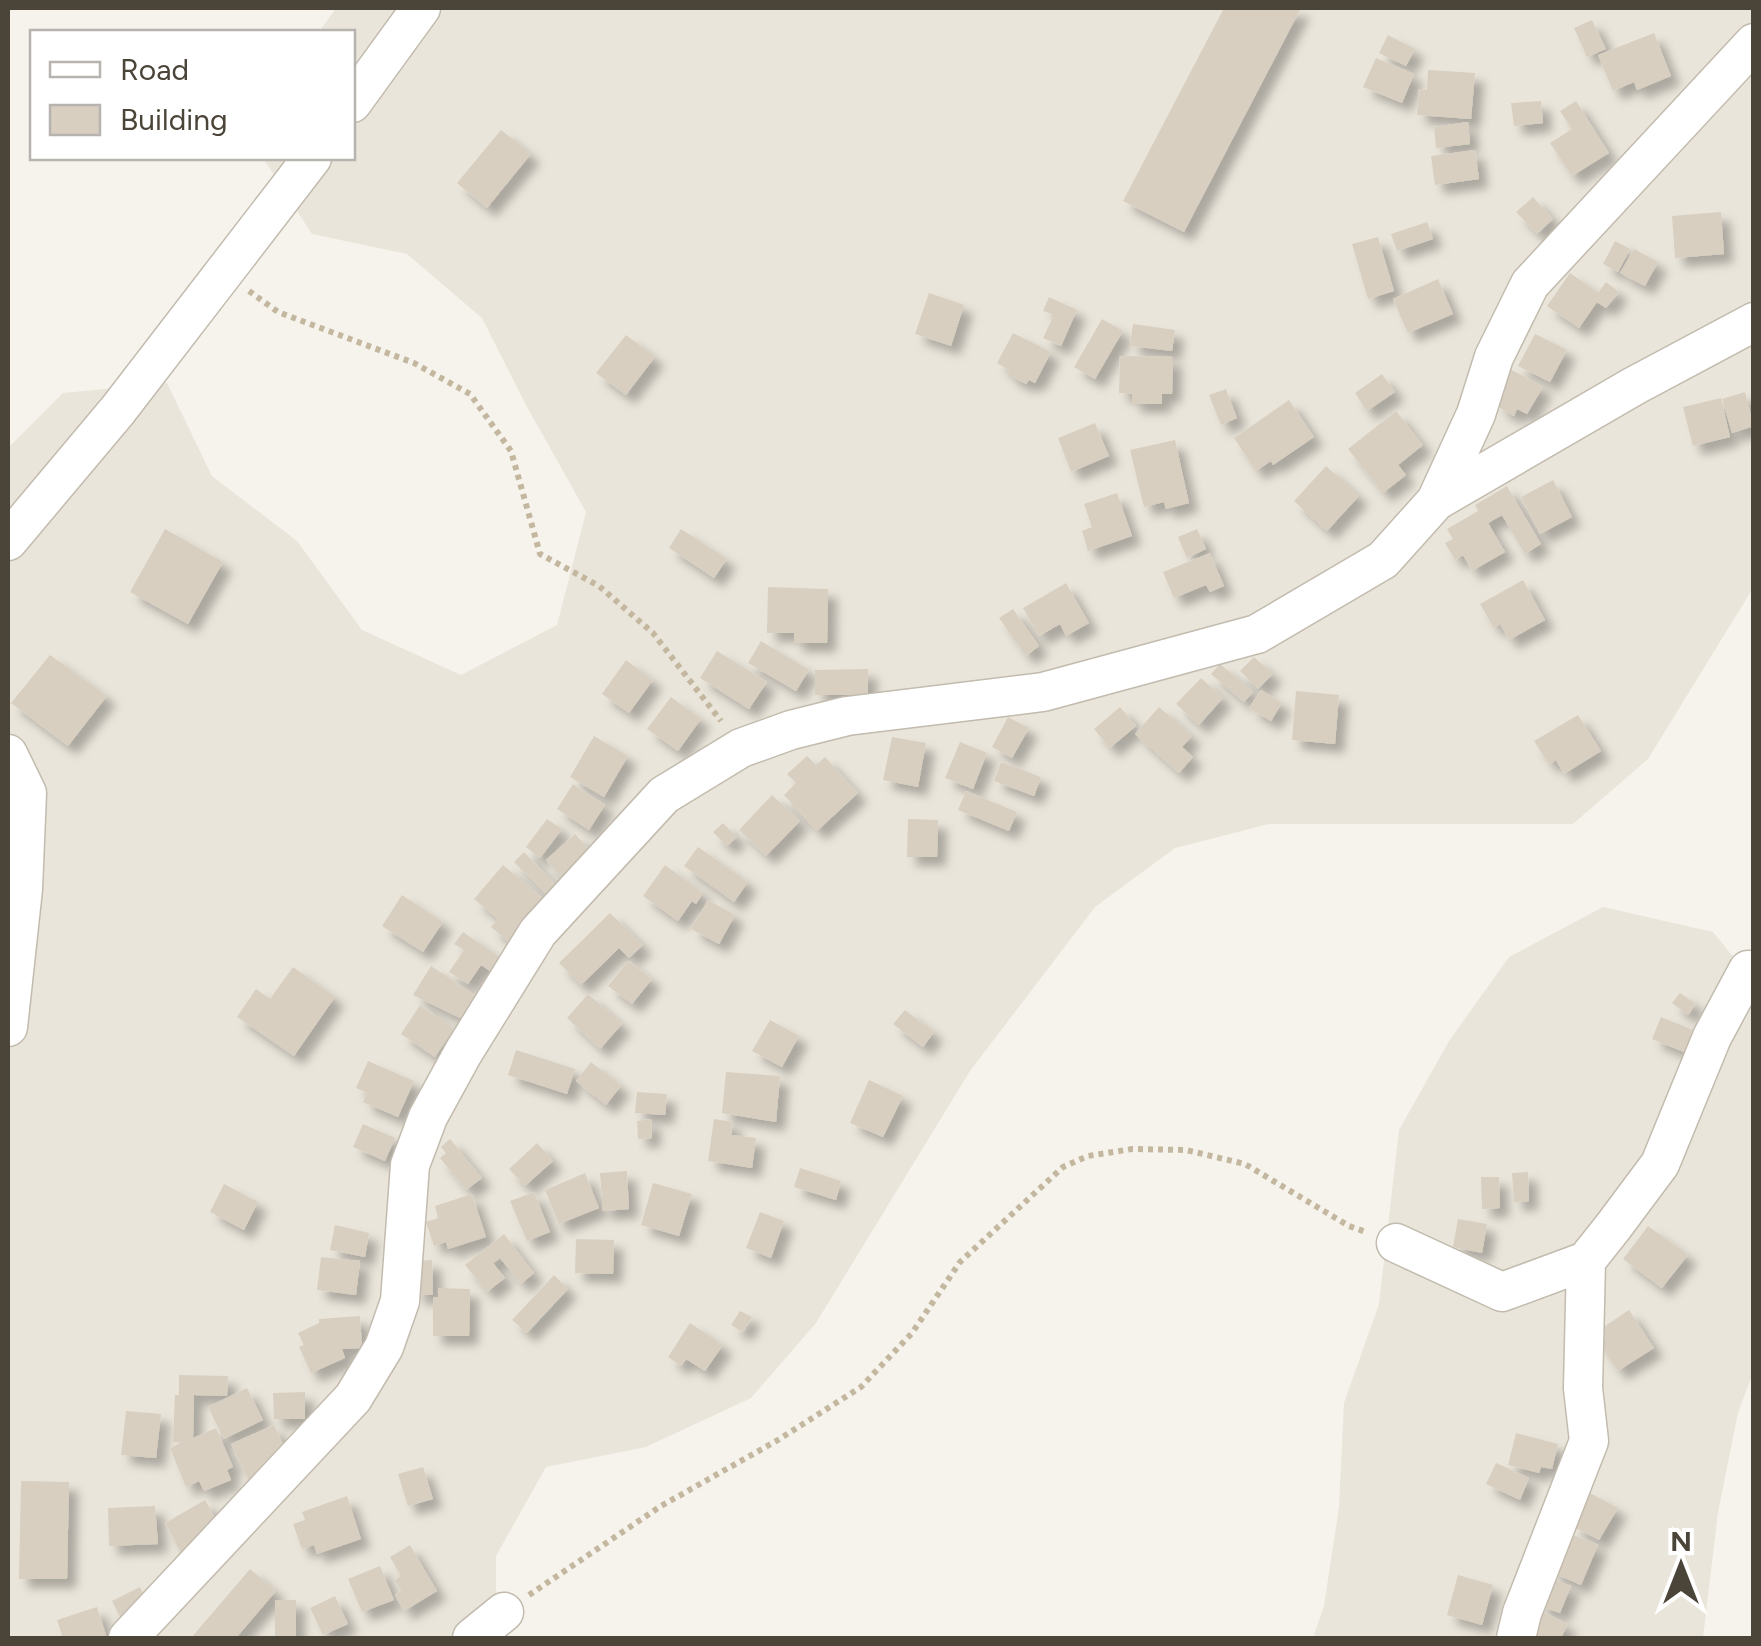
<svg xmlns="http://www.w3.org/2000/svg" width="1761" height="1646" viewBox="0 0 1761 1646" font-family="Figtree,sans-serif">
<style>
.residential{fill:#eae5da}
.building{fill:#d8cfc1;filter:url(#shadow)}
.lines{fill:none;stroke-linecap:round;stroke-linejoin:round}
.minor-casing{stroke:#c2bbae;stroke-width:41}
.path{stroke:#c4b79f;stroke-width:6;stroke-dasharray:5 5;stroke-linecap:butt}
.minor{stroke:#fff;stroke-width:38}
</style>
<defs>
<filter id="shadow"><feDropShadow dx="9" dy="9" stdDeviation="5" flood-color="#0004"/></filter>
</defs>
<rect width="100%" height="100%" fill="#f6f3ec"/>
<path class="residential" d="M336,8h1417v580l-105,171 -75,65h-304l-94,24 -80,59 -125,164 -154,252 -65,75 -105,49 -100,20 -50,89v82h-488v-1190l55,-55 104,-10 45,93 85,65 65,89 99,45 96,-50 29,-113 -59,-105 -45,-89 -75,-64 -95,-20 -49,-76h89v-126h-33z
M1603,907l110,25 40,49 1,389 -16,43 -20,99 -15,126h-390l11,-32 15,-99 5,-104 35,-99 20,-174 50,-89 60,-84z"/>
<path class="building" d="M1224,8h77l-117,224 -61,-31z
M1592,20l14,29 -19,8 -13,-29z
M1654,33l17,43 -34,14 -3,-8 -21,9 -15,-36z
M1388,35l27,14 -9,17 -27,-13z
M1376,58l38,16 -12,29 -39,-16z
M1428,70l47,3 -4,46 -54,-4 2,-26 8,1z
M1541,101l2,22 -29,3 -3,-23z
M1576,101l33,52 -37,23 -22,-33 22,-14 -12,-18z
M1468,122l2,22 -34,4 -2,-21z
M501,130l30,24 -44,54 -30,-25z
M1475,150l4,29 -44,6 -4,-29z
M1533,197l20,22 -16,15 -21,-22z
M1721,212l3,42 -49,4 -3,-42z
M1427,222l6,17 -36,12 -6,-17z
M1378,237l16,54 -26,8 -16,-55z
M1615,241l15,8 -12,23 -15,-8z
M1634,249l24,13 -13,24 -25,-13z
M1570,273l28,20 8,-11 13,10 -13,16 -9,-6 -18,26 -32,-22z
M1438,279l15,35 -45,19 -15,-34z
M929,293l35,12 -13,41 -36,-12z
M1049,297l28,13 -16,36 -18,-8 11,-23 -11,-4z
M1102,319l21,12 -28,48 -21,-12z
M1133,324l42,6 -3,21 -42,-5z
M1013,333l38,19 -16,31 -6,-3 -3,4 -19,-10 2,-4 -12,-7z
M1535,334l32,16 -17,32 -32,-16z
M626,335l29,22 -29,38 -30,-22z
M1120,356l53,1 -1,37h-10v10h-30v-10l-13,-1z
M1508,368l35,19 -16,27 -10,-5 -3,7 -17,-10 3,-6 -7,-5z
M1382,374l13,18 -28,19 -12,-18z
M1226,389l11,29 -16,7 -12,-30z
M1745,392l9,34 -22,7 -10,-34z
M1721,398l9,39 -37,9 -10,-39z
M1289,400l25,37 -41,28 -2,-4 -15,10 -22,-33z
M1396,411l27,34 -25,20 8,10 -23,18 -35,-44z
M1095,423l14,33 -38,16 -13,-34z
M1175,440l14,63 -23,6 -2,-7 -20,5 -14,-57z
M1326,466l33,30 -32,35 -33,-30z
M1553,480l19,37 -32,17 -19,-37z
M1507,486l34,58 -16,10 -23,-39 -14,8 17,29 -33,19 -9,-16 -8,5 -10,-17 8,-4 -6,-10 31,-18 -3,-6z
M1117,493l15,43 -44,15 -6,-20 10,-4 -8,-23z
M165,529l58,33 -35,62 -58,-32z
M681,529l46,30 -13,19 -45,-30z
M1197,529l9,20 -19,9 -9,-21z
M1210,553l14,33 -14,6 -4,-7 -32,13 -11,-26z
M1523,580l22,40 -36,20 -9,-16 -6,4 -14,-24z
M1066,583l23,40 -23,13 -6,-12 -21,12 -16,-28z
M768,587l60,2 -1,54h-33v-10h-27z
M1013,609l26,37 -13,10 -27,-38z
M761,641l48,29 -13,21 -48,-28z
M717,651l50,31 -18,27 -49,-31z
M50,655l57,41 -39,50 -57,-43z
M1254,657l19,17 -15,15 -18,-18z
M626,660l27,20 -24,33 -27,-19z
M1220,664l33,28 -9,10 -33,-28z
M868,669v26h-53v-25z
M1201,678l22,20 -24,27 -23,-21z
M1261,690l21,13 -11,18 -22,-13z
M1296,691l43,4 -4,49 -43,-4z
M671,697l30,22 -23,32 -31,-22z
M1120,707l16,19 -26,22 -16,-19z
M1159,707l33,29 -10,11 11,10 -14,16 -44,-39z
M1578,715l23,36 -37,23 -8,-14 -7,4 -15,-23z
M1008,717l21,11 -17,30 -20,-11z
M594,736l34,20 -24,41 -34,-20z
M892,737l34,6 -8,44 -35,-7z
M960,742l27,11 -14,36 -28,-11z
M807,756l9,9 9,-8 33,36 -41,38 -33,-36 12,-12 -9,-9z
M1001,762l40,15 -7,19 -40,-15z
M573,784l32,21 -16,25 -32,-21z
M966,791l51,21 -8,19 -51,-21z
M772,795l28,26 -34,35 -27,-26z
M547,819l15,10 -22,29 -14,-11z
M908,819l30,1 -1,37h-30z
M723,823l14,14 -10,9 -14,-14z
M575,834l24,27 -29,26 -24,-27z
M698,847l50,35 -14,20 -50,-36z
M524,852l34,35 -10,9 -34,-34z
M503,865l48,40 -36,42 -24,-20 7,-8 -24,-20z
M665,865l38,28 -7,11 -4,-3 -14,20 -35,-25z
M402,895l41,27 -20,30 -41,-26z
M708,900l27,15 -16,29 -28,-15z
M610,913l33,32 -14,13 -10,-10 -38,37 -22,-22z
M463,932l45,31 -9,14 -18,-12 -13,19 -19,-12 15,-22 -10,-6z
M628,961l24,18 -20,25 -24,-18z
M431,966l50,33 -15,22 -53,-26z
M293,967l42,30 -41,59 -57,-39 19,-28 14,10z
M1680,993l16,11 -8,11 -16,-12z
M588,994l34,30 -22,25 -33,-31z
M420,1005l34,24 -19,28 -34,-23z
M905,1010l29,22 -11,15 -30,-23z
M1661,1017l32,13 -9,22 -32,-13z
M770,1020l29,16 -17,31 -30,-16z
M516,1050l59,19 -8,25 -59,-19z
M368,1061l46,20 -16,36 -35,-15 4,-9 -11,-5z
M591,1062l30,24 -15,19 -30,-24z
M726,1072l54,4 -4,46 -54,-9z
M869,1080l34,16 -20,41 -33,-14z
M637,1092l30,2 -2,21 -30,-2z
M651,1119l1,19 -14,1 -1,-18z
M714,1119l19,3 -2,13 25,3 -4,30 -44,-7z
M363,1124l32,14 -10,23 -32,-14z
M450,1139l32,39 -16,12 -26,-32 6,-5 -5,-6z
M537,1143l16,18 -28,25 -16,-17z
M800,1168l41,13 -5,19 -42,-13z
M627,1171l2,38 -26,2 -3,-38z
M1528,1172l1,29 -15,1 -2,-29z
M585,1173l14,35 -40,16 -14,-34z
M1481,1177h18l1,31 -18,1z
M653,1183l39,11 -13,42 -38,-11z
M224,1184l34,18 -14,28 -34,-18z
M534,1192l16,40 -23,9 -17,-40z
M472,1194l14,43 -38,12 -2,-7 -12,4 -8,-24 12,-4 -3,-12z
M760,1212l24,9 -13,37 -25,-10z
M1458,1219l29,5 -5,29 -29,-6z
M335,1225l34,8 -4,24 -35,-7z
M1648,1226l40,29 -26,33 -39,-29z
M504,1234l30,39 -13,11 -21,-26 -7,5 12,15 -18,14 -22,-27z
M576,1239l38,1 -1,34 -38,-1z
M321,1257l39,4 -4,34 -39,-5z
M432,1260l1,35h-18v-34z
M554,1275l14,14 -41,44 -15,-13z
M438,1288l32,1 -1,47h-36v-39h5z
M1629,1310l25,38 -36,23 -25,-37z
M740,1311l12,6 -9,15 -12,-7z
M360,1316l2,32 -20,1 3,9 -34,15 -12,-26 5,-2 -6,-12 21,-10v-4z
M690,1323l33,22 -18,26 -19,-12 -5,7 -13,-9z
M179,1375l49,1 -1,20 -33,-1 -1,43 23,-10 17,39 -6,3 4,10 -27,11 -5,-10 -13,6 -16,-39 13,-6h-10l2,-47h4z
M247,1388l16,32 -39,19 -16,-32z
M305,1392v27h-31l-1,-26z
M126,1411l35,3 -5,44 -35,-3z
M274,1425l18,38 -42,20 -19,-39z
M1516,1433l42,11 -6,25 -11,-2 -2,6 -31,-8z
M1496,1463l33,15 -9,22 -34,-16z
M423,1467l10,32 -25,7 -10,-32z
M21,1481l48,1 -2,97h-48z
M1590,1493l28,15 -19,32 -27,-14z
M347,1496l14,43 -44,15 -3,-9 -12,4 -9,-25 12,-4 -3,-8z
M205,1500l18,33 -41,22 -17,-32z
M155,1506l3,38 -49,2 -1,-38z
M1566,1532l32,13 -17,40 -32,-14z
M410,1545l27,46 -33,20 -9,-16 6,-4 -6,-11 6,-4 -11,-19z
M380,1566l14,34 -32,12 -14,-33z
M250,1569l26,22 -40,47h-45z
M1458,1575l35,10 -11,40 -35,-10z
M1546,1577l25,9 -11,27 -23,-8z
M140,1587l9,20 -27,14 -10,-20z
M335,1596l13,28 -25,11 -13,-27z
M275,1600h21v38h-21z
M97,1607l10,31h-44l-6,-18z
M1539,1610l29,14 -7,14h-35z"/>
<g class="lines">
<g class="minor-casing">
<path id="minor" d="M352,103l69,-95
M1436,501l40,-87 18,-57 36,-73 224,-241
M8,541l110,-131 194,-252
M8,754l19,39 -4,96 -15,138
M1396,1243l106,49 84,-31 27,-34 47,-63 52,-127 36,-67
M128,1638l225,-240 31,-51 16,-46 10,-136 18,-48 35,-64 75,-121 126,-137 77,-47 50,-18 56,-14 196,-24 214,-58 126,-74 53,-59 198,-115 120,-64
M472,1638l32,-26
M1516,1638l6,-25 67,-172 -6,-53 3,-127"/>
</g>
<path class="path" d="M249,291l29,21 136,51 56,31 41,57 29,103 59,32 54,47 68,88
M529,1595l132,-89 117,-66 83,-53 51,-54 48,-71 103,-95 25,-11 44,-7 54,1 59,14 104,62 17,6"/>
<use href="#minor" class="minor"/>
</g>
<rect width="1761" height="1646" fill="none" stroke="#4b4439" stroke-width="20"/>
<rect x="30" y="30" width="325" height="130" fill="#ffffff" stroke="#b7b4b0" stroke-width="2.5"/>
<rect x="50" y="62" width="50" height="15" fill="#ffffff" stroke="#b7b4b0" stroke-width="2.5"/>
<text x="120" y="80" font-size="30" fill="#4b4439">Road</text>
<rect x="50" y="105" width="50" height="30" fill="#d8cfc1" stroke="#b7b4b0" stroke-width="2.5"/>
<text x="120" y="130" font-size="30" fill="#4b4439">Building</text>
<g transform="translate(1681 1566)" stroke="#ffffff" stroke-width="8" paint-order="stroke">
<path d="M0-8L18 38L0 25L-18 38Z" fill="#4b4439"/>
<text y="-15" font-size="28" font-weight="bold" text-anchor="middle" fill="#4b4439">N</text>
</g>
</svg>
